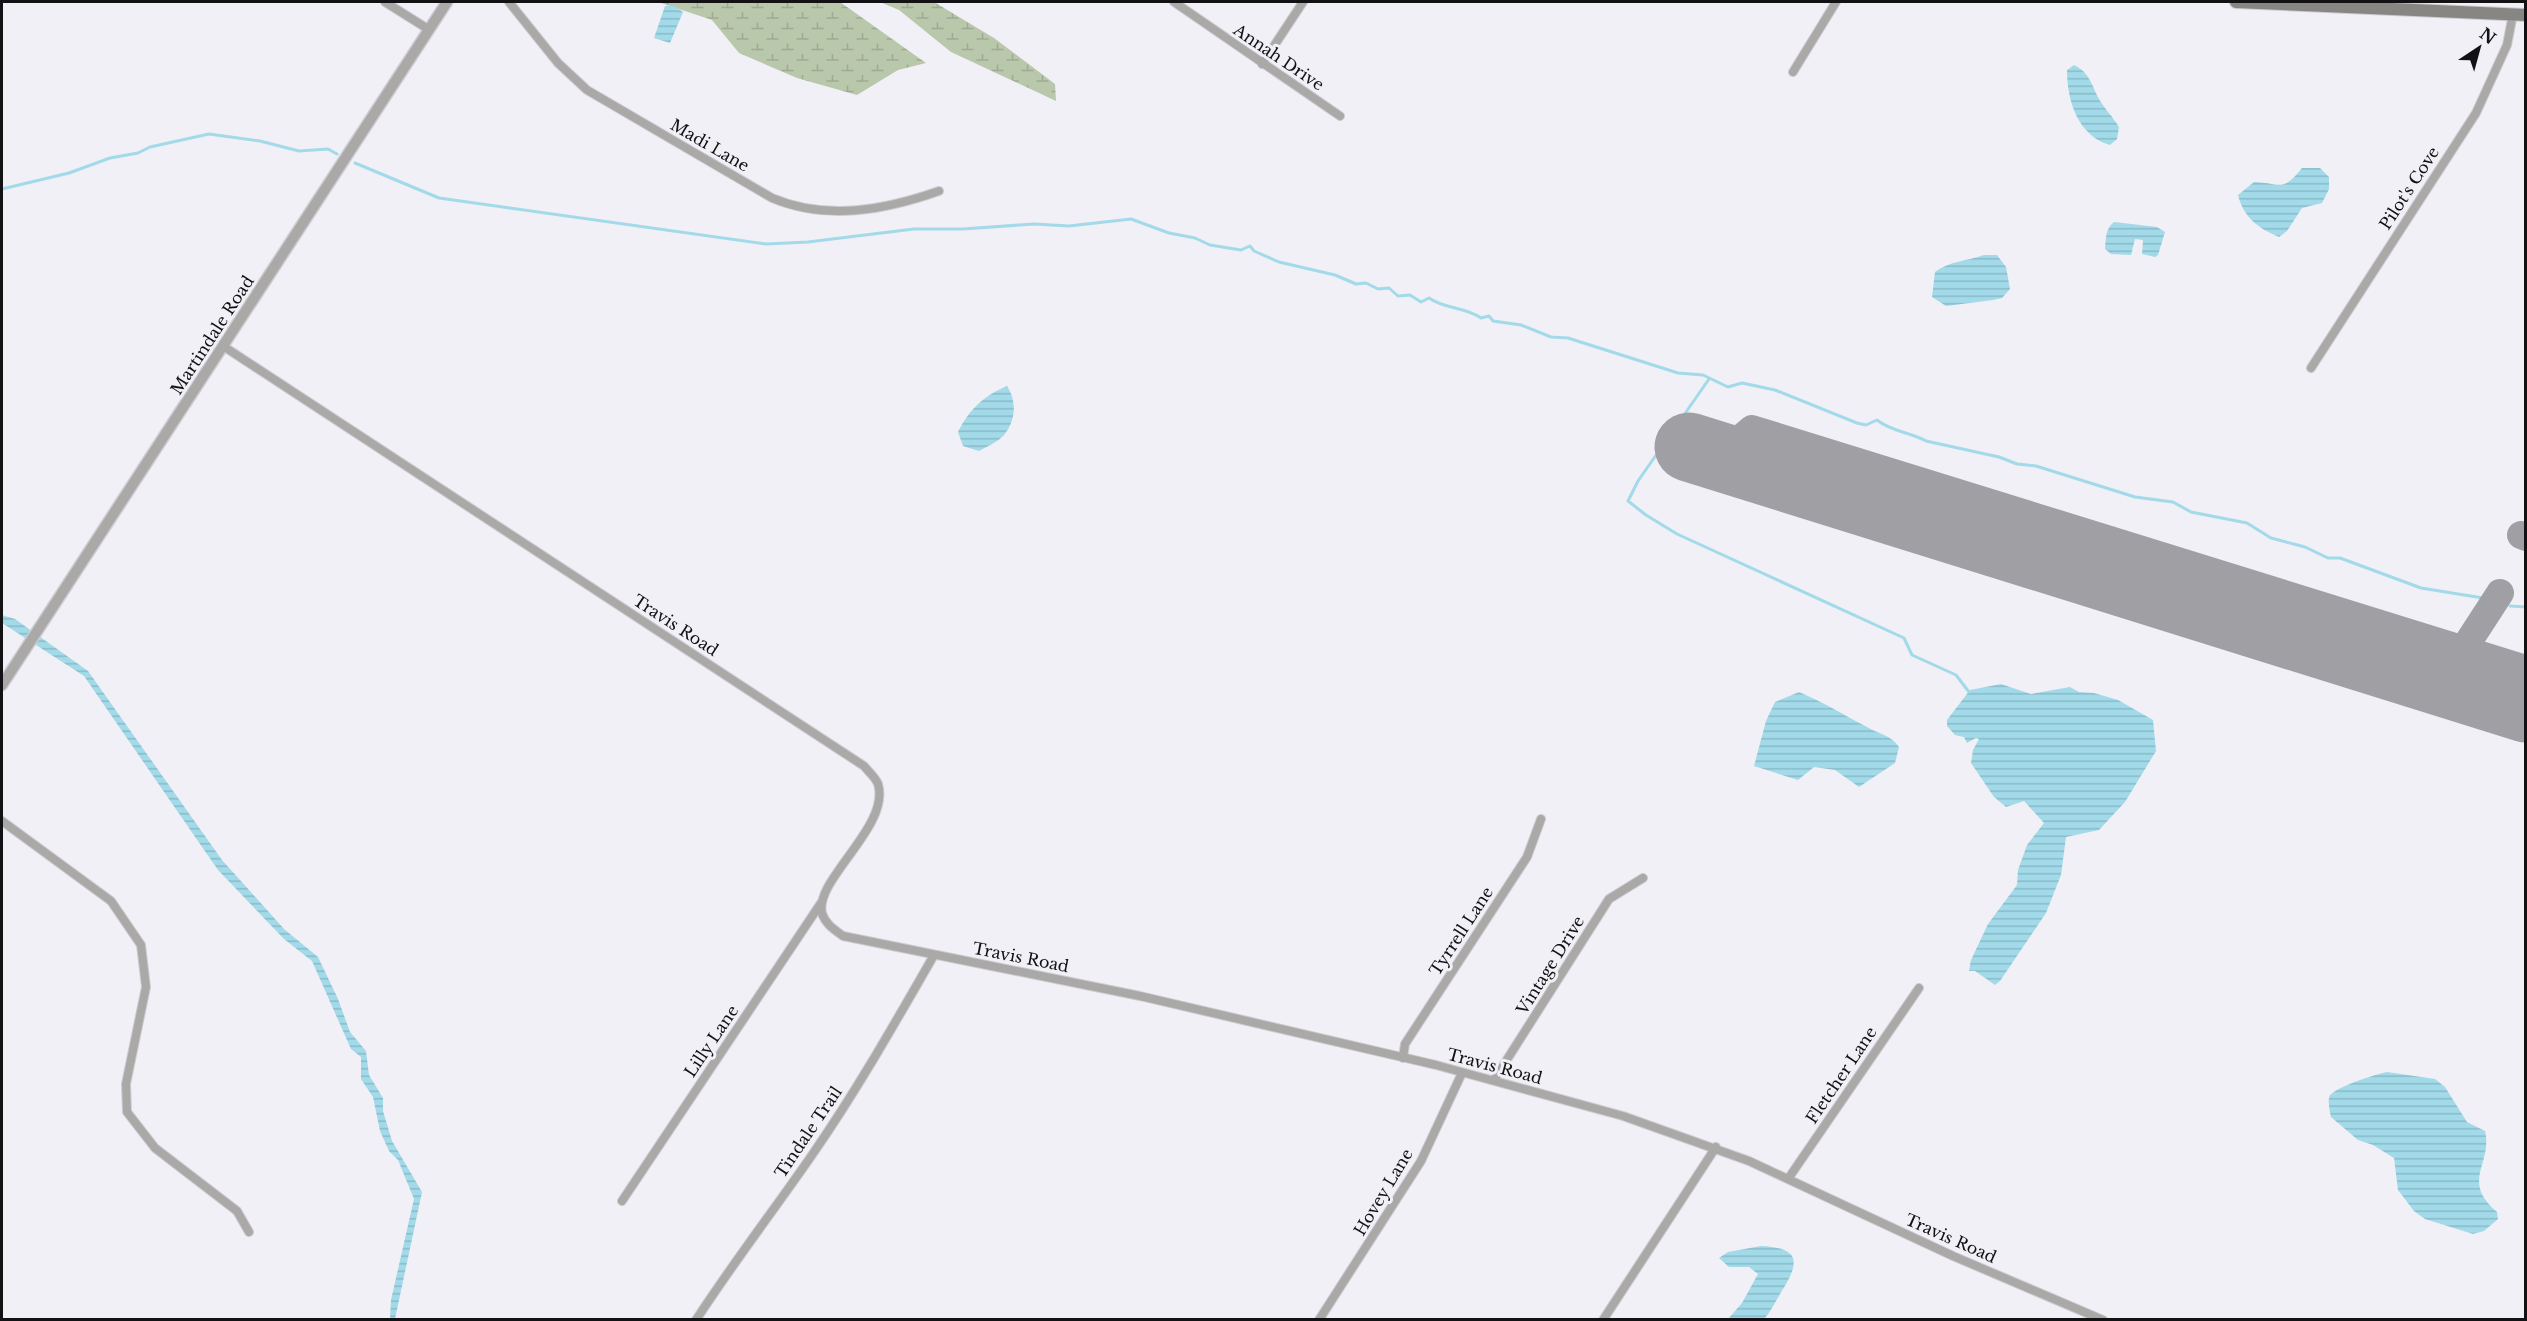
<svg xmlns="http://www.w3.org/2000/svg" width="2527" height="1321" viewBox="0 0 2527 1321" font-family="'Libre Baskerville',serif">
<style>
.wetland{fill:url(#wetland-marsh)}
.water{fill:url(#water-rules)}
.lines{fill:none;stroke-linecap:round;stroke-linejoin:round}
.stream{stroke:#a2dae9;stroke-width:3}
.taxiway{stroke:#a0a0a4;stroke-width:28}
.runway{stroke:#a0a0a4;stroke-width:69}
.minor-casing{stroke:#ccccd2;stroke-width:10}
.tertiary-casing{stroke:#ccccd2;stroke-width:13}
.secondary-casing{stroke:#ccccd2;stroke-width:14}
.minor{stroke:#aaa9a7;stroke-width:8}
.tertiary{stroke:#aaa9a7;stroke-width:10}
.secondary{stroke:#888683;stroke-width:12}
.labels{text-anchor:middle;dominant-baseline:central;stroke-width:6;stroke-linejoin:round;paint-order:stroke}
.street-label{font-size:16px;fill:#121214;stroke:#f0f0f6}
</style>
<defs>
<pattern id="wetland-marsh" width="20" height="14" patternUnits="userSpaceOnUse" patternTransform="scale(1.5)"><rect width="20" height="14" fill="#b9c7ab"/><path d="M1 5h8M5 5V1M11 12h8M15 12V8" fill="none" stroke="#9eaa92"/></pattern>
<pattern id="water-rules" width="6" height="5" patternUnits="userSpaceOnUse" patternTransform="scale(1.5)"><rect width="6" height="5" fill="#a2dae9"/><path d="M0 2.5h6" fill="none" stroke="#8abac7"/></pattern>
</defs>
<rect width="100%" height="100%" fill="#f0f0f6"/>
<path class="wetland" d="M658,2h182l86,61 -28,7 -41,25 -60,-17 -58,-25 -27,-33z
M880,2h54l60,36 61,46 1,17 -105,-49 -52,-42z"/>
<path class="water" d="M665,6h9l9,6 -13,31 -16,-5z
M2074,65c16,8 17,19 25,34 5,9 14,18 20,28l-2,12 -7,6c-32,-9 -43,-44 -43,-75z
M2302,168h18l9,9v12l-7,14 -20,5 -15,23 -8,6c-21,-9 -35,-19 -41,-42l16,-13c27,1 28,11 48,-14z
M2114,222l43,5 8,5 -7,23 -3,2 -13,-3 1,-14 -8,-1 -4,16 -20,-1 -6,-5c1,-10 0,-20 9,-27z
M1984,255h13l9,12 4,22 -8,9 -9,2 -47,6 -14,-9 3,-25c15,-11 32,-11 49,-17z
M1007,386c10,15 9,34 -3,49 -6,7 -18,12 -25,16l-16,-5 -5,-14c11,-22 25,-36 49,-46z
M2,615l13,4 73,52 134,189 62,69 34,28 20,42 12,33 16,19 3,24 14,23v13l9,30 30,51 -27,127h-5l1,-19 23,-101 -16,-39 -9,-9 -9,-20 -7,-34 -12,-18v-22l-10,-8 -39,-88 -28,-22 -66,-69 -134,-194 -82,-53z
M2001,684l30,10 39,-7 9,5 15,1 24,7 35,20 3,31 -31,51 -26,28 -33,7 -5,38 -15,38 -46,68 -5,4 -20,-14h-6l2,-11 17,-36 29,-39 1,-15 9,-25 17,-22 -20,-22 -18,6 -12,-10 -23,-34 2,-13 6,-11 -3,-1 -9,5 -3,-6 -9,-2 -8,-9v-6l23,-30z
M1799,692c24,10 45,23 68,35 12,7 24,8 32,20l-4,16 -36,24 -24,-17 -21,-3 -16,13 -44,-14 12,-45 9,-19z
M2387,1072l48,7 10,8 22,35 18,9c8,33 -25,50 12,81l1,7 -14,12 -11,3 -48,-15 -11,-8 -16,-21 -4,-32 -21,-13 -15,-5 -27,-23c-1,-5 -3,-13 -2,-19 1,-10 48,-24 58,-26z
M1761,1246c42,2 38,18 19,48 -5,8 -9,17 -15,24l-37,1 14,-16 16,-29 -9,-7h-20l-10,-9 9,-6z"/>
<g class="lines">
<path class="stream" d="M355,163l84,35 327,46 42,-2 106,-13h49l71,-5 35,2 62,-7 38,14 26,5 15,7 31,5 9,-4 4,5 25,11 56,13 21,9 10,-1 12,6 11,-1 9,8 12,-1 11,7 8,-4c15,11 37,9 52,20l8,-2 4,5 28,4 30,12 17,1 110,35 25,2 25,12 14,-4 33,7 82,33 9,2 11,-5c15,12 33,12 49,21l73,16 18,7 19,2 99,31 38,5 18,10 56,11 24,15 34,9 23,11h12l81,30 62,10
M2,189l67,-16 41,-15 28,-5 12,-6 59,-13 51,7 39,10 29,-2 9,5
M1709,379l-71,102 -10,20 18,14 31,19 227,104 8,17 44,20 13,17
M2510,606l16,1"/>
<path class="taxiway" d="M1731,460l8,-20 13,-11 774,240
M1780,475l10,-34
M2521,535l5,2
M2122,582l11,-35
M2463,650l37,-57"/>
<path class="runway" d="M1689,447l837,261"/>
<g class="minor-casing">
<path id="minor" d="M385,2l43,27
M509,2l49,61 29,27 185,108c55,23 113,12 167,-7
M1174,2l166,114
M1262,64l41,-62
M1793,72l43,-70
M223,346l641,420c4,5 12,12 14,18 13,42 -64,96 -56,129 3,11 13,17 21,23l297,60 296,69 187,51 126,45 204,95 150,64
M2311,368l165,-255 31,-68 6,-31
M2,821l109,80 30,44 5,42 -20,97 1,28 28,36 82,63 12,21
M1403,1058l2,-14 122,-187 14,-38
M1494,1080l115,-181 34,-21
M1788,1179l131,-191
M622,1201l199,-298
M696,1320c37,-57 78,-110 116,-165 45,-65 83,-132 122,-200
M1319,1320l102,-159 41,-88
M1603,1320l113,-173"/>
</g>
<g class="tertiary-casing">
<path id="tertiary" d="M2,685l445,-683"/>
</g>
<g class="secondary-casing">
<path id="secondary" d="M2236,2l290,13"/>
</g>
<use href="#minor" class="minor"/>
<use href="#tertiary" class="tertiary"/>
<use href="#secondary" class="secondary"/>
</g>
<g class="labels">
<g class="street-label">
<text transform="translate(1279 57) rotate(34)">Annah Drive</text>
<text transform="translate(710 145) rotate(30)">Madi Lane</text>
<text transform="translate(2409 188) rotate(-57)">Pilot's Cove</text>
<text transform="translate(212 335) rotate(-57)">Martindale Road</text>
<text transform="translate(676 625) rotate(33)">Travis Road</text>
<text transform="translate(1461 931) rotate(-57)">Tyrrell Lane</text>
<text transform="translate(1021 957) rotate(11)">Travis Road</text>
<text transform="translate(1550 965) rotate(-58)">Vintage Drive</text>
<text transform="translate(711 1041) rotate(-56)">Lilly Lane</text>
<text transform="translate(1495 1066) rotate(15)">Travis Road</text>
<text transform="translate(1841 1075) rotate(-56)">Fletcher Lane</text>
<text transform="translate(808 1132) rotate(-56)">Tindale Trail</text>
<text transform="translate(1383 1192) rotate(-59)">Hovey Lane</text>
<text transform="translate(1951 1238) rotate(24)">Travis Road</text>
</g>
</g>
<rect width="2527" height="1321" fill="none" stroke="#121214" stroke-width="6"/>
<g transform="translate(2479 48) rotate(36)" stroke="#f0f0f6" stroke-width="4.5" paint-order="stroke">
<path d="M0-4.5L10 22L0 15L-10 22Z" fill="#121214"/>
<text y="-9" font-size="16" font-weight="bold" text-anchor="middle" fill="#121214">N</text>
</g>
</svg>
